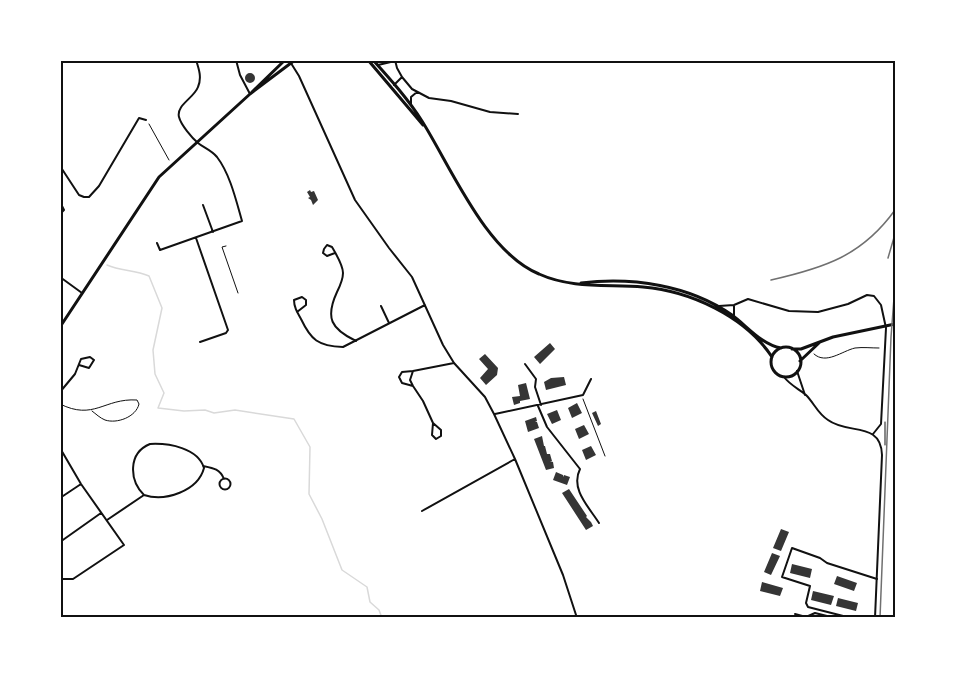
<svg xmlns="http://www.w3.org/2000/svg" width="955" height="678" viewBox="0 0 955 678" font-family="'IBM Plex Sans',sans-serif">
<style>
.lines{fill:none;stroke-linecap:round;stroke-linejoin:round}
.stream{stroke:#d9d9d9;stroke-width:1.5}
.building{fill:#353535}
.path{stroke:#111;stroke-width:1}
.minor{stroke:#111;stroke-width:2}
.tertiary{stroke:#111;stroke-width:2}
.primary{stroke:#111;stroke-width:3}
.rail{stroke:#707070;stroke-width:1.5}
.neatline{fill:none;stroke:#111;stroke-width:2}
</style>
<rect width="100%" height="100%" fill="#fff"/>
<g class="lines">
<path class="stream" d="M107,265c14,6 27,5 42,11l13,32 -9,42 2,24 9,19 -6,15 26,3 21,-1 9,3 21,-3 59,9 16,28 -1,47 13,25 20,51 25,17 3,15 9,8 3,8"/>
</g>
<path class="building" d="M245 78a5 5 0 1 1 10 0a5 5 0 1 1-10 0Z
M310,190l1,2 3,-1 4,9 -5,5 -2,-5 -3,-2 2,-1 -3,-5z
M550,343l5,6 -15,15 -6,-7z
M485,354l13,14 -1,7 -11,10 -6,-7 8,-9 -9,-10z
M564,377l2,8 -20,5 -2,-8 7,-4z
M526,383l4,16 -10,2v2l-6,2 -2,-8 8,-1 -2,-11z
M577,403l5,10 -10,5 -4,-10z
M557,410l4,10 -9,4 -5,-10z
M596,411l5,13 -3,2 -6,-13z
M536,417l1,4h-2l2,1 2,6 -11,4 -3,-11z
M584,425l5,9 -10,5 -4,-10z
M542,436l2,10h1l2,8h3l2,7h-2l3,1 1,6 -8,2 -12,-31z
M591,446l5,9 -10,5 -4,-10z
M556,472l7,3 1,2v-2l6,2 -3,8 -14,-5z
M569,489l18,27 -1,1 5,5 2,4 -7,4 -24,-37z
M781,529l8,3 -8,19 -8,-3z
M772,553l8,3 -9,19 -7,-3z
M792,564l20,5 -2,9 -20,-5z
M837,576l20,7 -3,8 -20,-7z
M762,582l21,6 -3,8 -20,-5z
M813,591l21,5 -3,9 -20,-5z
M838,598l20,5 -2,8 -20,-5z"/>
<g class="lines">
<path class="path" d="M149,124l20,36
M226,246l-4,1 16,46
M814,354c12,11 28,-3 41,-6 8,-1 16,0 24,0
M583,399l22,57
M60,404c34,17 44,-6 77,-4l2,4c-3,13 -22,20 -34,16 -5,-2 -9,-6 -13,-9
M885,445v-23"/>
<path class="minor" d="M236,60l4,15 10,19
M289,60l10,16 56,124 34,48 23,29 31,68 11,18 31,34 9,17 21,45 48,116 14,43
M378,65l17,-4
M402,77l10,12 17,9 22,3 39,11 28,2
M394,85l8,-8 -5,-9 -2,-8
M411,105v-8l6,-5
M60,166l19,29 5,2h5l10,-11 40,-68 7,2
M60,202l4,8 -4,4
M203,205l10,27
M196,238l32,92 -2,3 -26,9
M157,243l3,7 82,-29c-6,-21 -12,-47 -25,-64 -6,-7 -13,-9 -19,-14 -6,-5 -17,-18 -19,-26 -3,-12 15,-19 19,-30 4,-9 1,-18 -2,-27
M335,253l-8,3 -4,-3 1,-4 3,-4 5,2c4,7 11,18 11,26 0,7 -3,13 -6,19 -12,26 -6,37 19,49
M60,277l22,16
M381,306l8,17
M719,306l15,-1 14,-6 41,12 29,1 30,-8 19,-9 7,1 7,9 5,23 -5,96 -8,10
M297,312l9,-7v-5l-4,-3 -8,3c0,7 3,12 7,19 10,21 17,27 42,28l82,-42
M734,317v-12
M525,364l11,15 -1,8 6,18
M413,386l-11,-3 -3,-6 3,-5 11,-1
M60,392l15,-18 6,-15 9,-2 4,3 -5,8 -10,-3
M538,406l9,21 33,42c-10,20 9,38 19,54
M495,414l88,-19 8,-16
M433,423l-1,12 4,4 5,-3v-6l-8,-7 -10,-22 -10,-15 -3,-6 3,-9 41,-8
M150,444c19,-1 48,4 54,24 -6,23 -39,34 -60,27 -15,-15 -16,-42 6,-51z
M60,448l21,36 43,61 -51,34h-13
M203,466c10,2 17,3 21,13
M219.5 484a5.5 5.5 0 1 1 11 0a5.5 5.5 0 1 1-11 0Z
M60,498l21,-14
M422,511l93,-52
M107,520l37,-25
M60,542l41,-29
M795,614l11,3 9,-4 20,5
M851,618l-43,-11 -2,-4 4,-17 -28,-9 10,-29 28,10 7,5 50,16"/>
<path class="tertiary" d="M797,371l8,24
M784,377c6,8 15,12 22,18 8,8 12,19 22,25 20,15 53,1 54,35l-7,163"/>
<path class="primary" d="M368,60l55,65
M373,60c18,20 35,39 49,61 30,48 64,131 117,153 33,15 69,10 104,13 47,4 102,29 129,70
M252,92l33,-32
M581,283c52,-6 108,2 151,32 15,11 30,30 49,33
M60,327l99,-150 91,-83 45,-34
M771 362a15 15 0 1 1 30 0a15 15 0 1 1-30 0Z
M792,349h9l32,-12 62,-13
M800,361l20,-19"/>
<path class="rail" d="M888,258l7,-24
M771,280c53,-12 91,-24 124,-70
M880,618l11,-281 4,-52"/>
</g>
<rect width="955" height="678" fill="none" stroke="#ffffff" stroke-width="123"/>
<rect x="62" y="62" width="832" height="554" class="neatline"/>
</svg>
